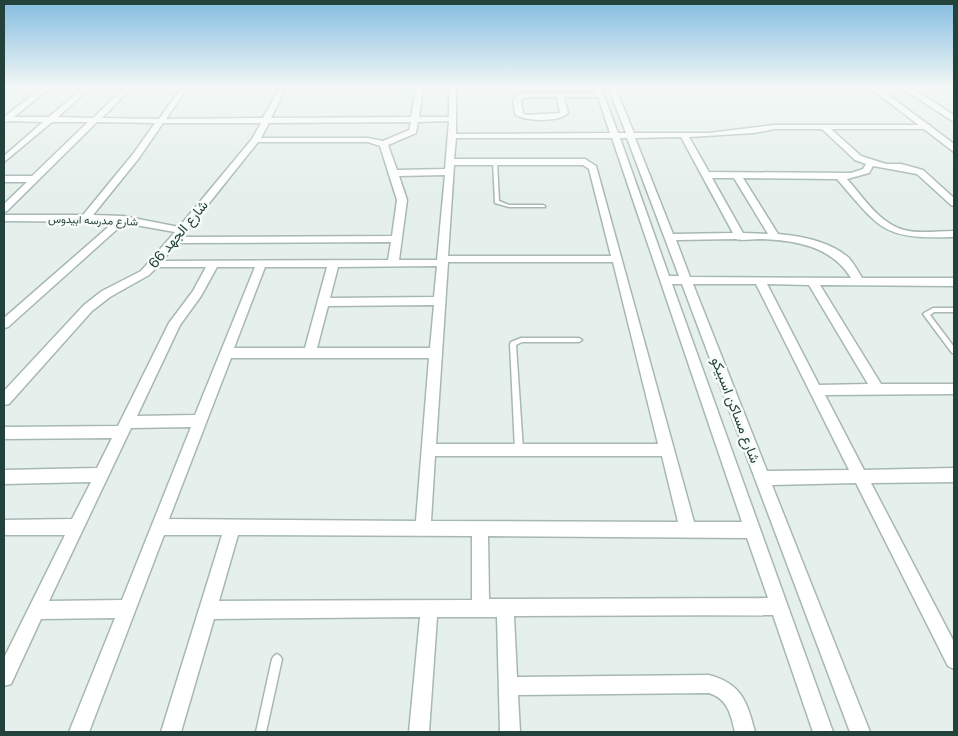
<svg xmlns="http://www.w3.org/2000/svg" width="958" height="736" viewBox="0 0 958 736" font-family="'Public Sans',Vazirmatn,sans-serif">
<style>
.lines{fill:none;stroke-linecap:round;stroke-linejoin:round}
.service-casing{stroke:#a7b8b3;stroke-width:3}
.minor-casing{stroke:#a7b8b3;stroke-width:3}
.tertiary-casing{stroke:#a7b8b3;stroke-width:3}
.secondary-casing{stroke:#a3bbb4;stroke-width:3}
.service{fill:#fff;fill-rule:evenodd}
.minor{fill:#fff;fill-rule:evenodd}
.tertiary{fill:#fff;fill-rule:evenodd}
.secondary{fill:#fff;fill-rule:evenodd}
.labels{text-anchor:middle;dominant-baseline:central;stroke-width:5;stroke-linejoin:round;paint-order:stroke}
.far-street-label{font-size:11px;fill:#23423b;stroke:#f7fbf9}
.street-label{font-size:14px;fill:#23423b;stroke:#f7fbf9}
</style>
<rect width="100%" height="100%" fill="#e5efeb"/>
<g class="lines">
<g class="service-casing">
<path id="service" d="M493,161l4,1 2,39 10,4h34l2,1v1h-36l-14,-4z
M933,308h21v4h-20l-4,3 24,32v6h-2l-29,-39 1,-1z
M521,338h58l3,2 -3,2h-57l-6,3 7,105 -2,2 -2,1 -2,-1 -2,-2 -5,-106 1,-2z
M277,654l3,2 2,3 -16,73h-10l16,-73 2,-3z"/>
</g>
<g class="minor-casing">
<path id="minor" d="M43,87h8l-37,30h35l35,-30h7l-33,30 35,1 32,-31h7l-30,31 57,1 23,-32h6l-22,32 97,-1 17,-31h6l-15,31 140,-1 5,-28h-37l-3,-2h80v47l154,-1 -12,-36h-34l4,16c-8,9 -44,9 -53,1l-2,-15 9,-6h74l-1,-6h6l17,46h8l-18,-46h7l19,46h75l65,-8h156v4h-99l30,27 25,8h15l22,6 31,28v8l-3,-1 -34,-31 -44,-8 -4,7 -22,6c16,18 32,44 57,51 15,4 34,1 50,1v6c-71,2 -72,-6 -117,-58l-94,-1 35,56c24,2 53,8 71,24 5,6 9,13 13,20h92v8l-134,-1 61,99h73v10l-129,1 39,75 90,-2v14l-83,1 83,159v27l-6,-3 -92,-183 -84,2 98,247h-20l-168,-448h-10l161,448h-20l-40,-117 -259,1 3,61 192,-2c33,9 38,27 46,57h-20c-4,-17 -7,-33 -26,-39l-191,2 2,37h-20l-3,-115h-60l-8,115h-20l11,-115 -206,2 -33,113h-20l61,-197h-58l-75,197h-20l46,-114 -74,1 -30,65 -7,2v-28l61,-123h-61v-15l68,-1 19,-37 -87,2v-14l93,-2 15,-30 -108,1v-12l114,-1 51,-103 24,-32 13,-24h-49l-8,8 -39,22 -18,14 -83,93 -5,1v-14l80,-86 18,-14 39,-20 34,-39 -51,-9 -116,104 -4,1v-10l110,-96 -110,-1v-6h79l50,-61 22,-31 -58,-1 -90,89 -3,1v-8l23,-22h-23v-6h28l56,-54h-36l-48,40v-6l39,-34 -35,-1 -4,2v-6zM423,89h26v28h-30zM526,97h31l3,16 -34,2 -3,-2 -2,-13zM449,121l-4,48 -48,1 -9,-25 28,-12 2,-11zM411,122l-2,8 -26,11 -15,-3h-107l8,-15zM163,123h98l-9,16 -73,88 -56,-11 -30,-1 46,-57zM774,129h48l33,31 11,4 -3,5 -12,4 -142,-1 -20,-35 65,-4zM681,137l52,96 -60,1 -38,-96zM456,138h156l130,384h-48l-98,-356 -11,-7h-131zM620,138h7l52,138h-10zM258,142h110l12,4 17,54 -5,36 -210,1zM454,165h129l6,4 22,87h-163zM445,175l-8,85h-38l8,-60 -8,-24zM712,178h22l34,56 -25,-1zM736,239c6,2 15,0 23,0 35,1 73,7 92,39l-161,-1 -14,-37zM391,242l-3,18 -226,1 15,-18zM448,262h165l45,182h-222zM437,266l-3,31 -104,1 8,-31zM217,267h38l-60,148 -58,1 43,-91 21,-29zM265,267h62l-22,81h-71zM693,284h63l93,186 -82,1zM767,284l42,1 59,99 -49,1zM434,305l-4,43h-113l11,-42zM231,358h198l-13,163 -247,-2zM191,427l-69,173 -73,1 82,-173zM435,456h227l16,66 -247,-1zM238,535l234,1v64l-253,1zM488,536l259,2 21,60 -279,1z"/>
</g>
<g class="tertiary-casing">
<path id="tertiary" d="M869,87h9l76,57v8z"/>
</g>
<g class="secondary-casing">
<path id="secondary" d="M900,87h10l44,28v7z"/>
</g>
<use href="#service" class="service"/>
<use href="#minor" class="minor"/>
<use href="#tertiary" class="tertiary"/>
<use href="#secondary" class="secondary"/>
</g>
<linearGradient id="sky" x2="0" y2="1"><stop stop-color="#83bce0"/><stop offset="0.46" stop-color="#f3f8f6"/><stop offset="1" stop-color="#f3f8f6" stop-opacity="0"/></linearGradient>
<rect width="958" height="190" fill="url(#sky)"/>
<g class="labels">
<g class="far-street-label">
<text transform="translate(93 220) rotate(2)">شارع مدرسه ابيدوس</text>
</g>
<g class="street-label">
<text transform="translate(178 234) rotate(-50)">شارع الجهد 66</text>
<text transform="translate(736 410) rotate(69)">شارع مساكن اسبيكو</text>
</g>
</g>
<rect width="958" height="736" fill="none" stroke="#23423b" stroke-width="10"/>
</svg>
